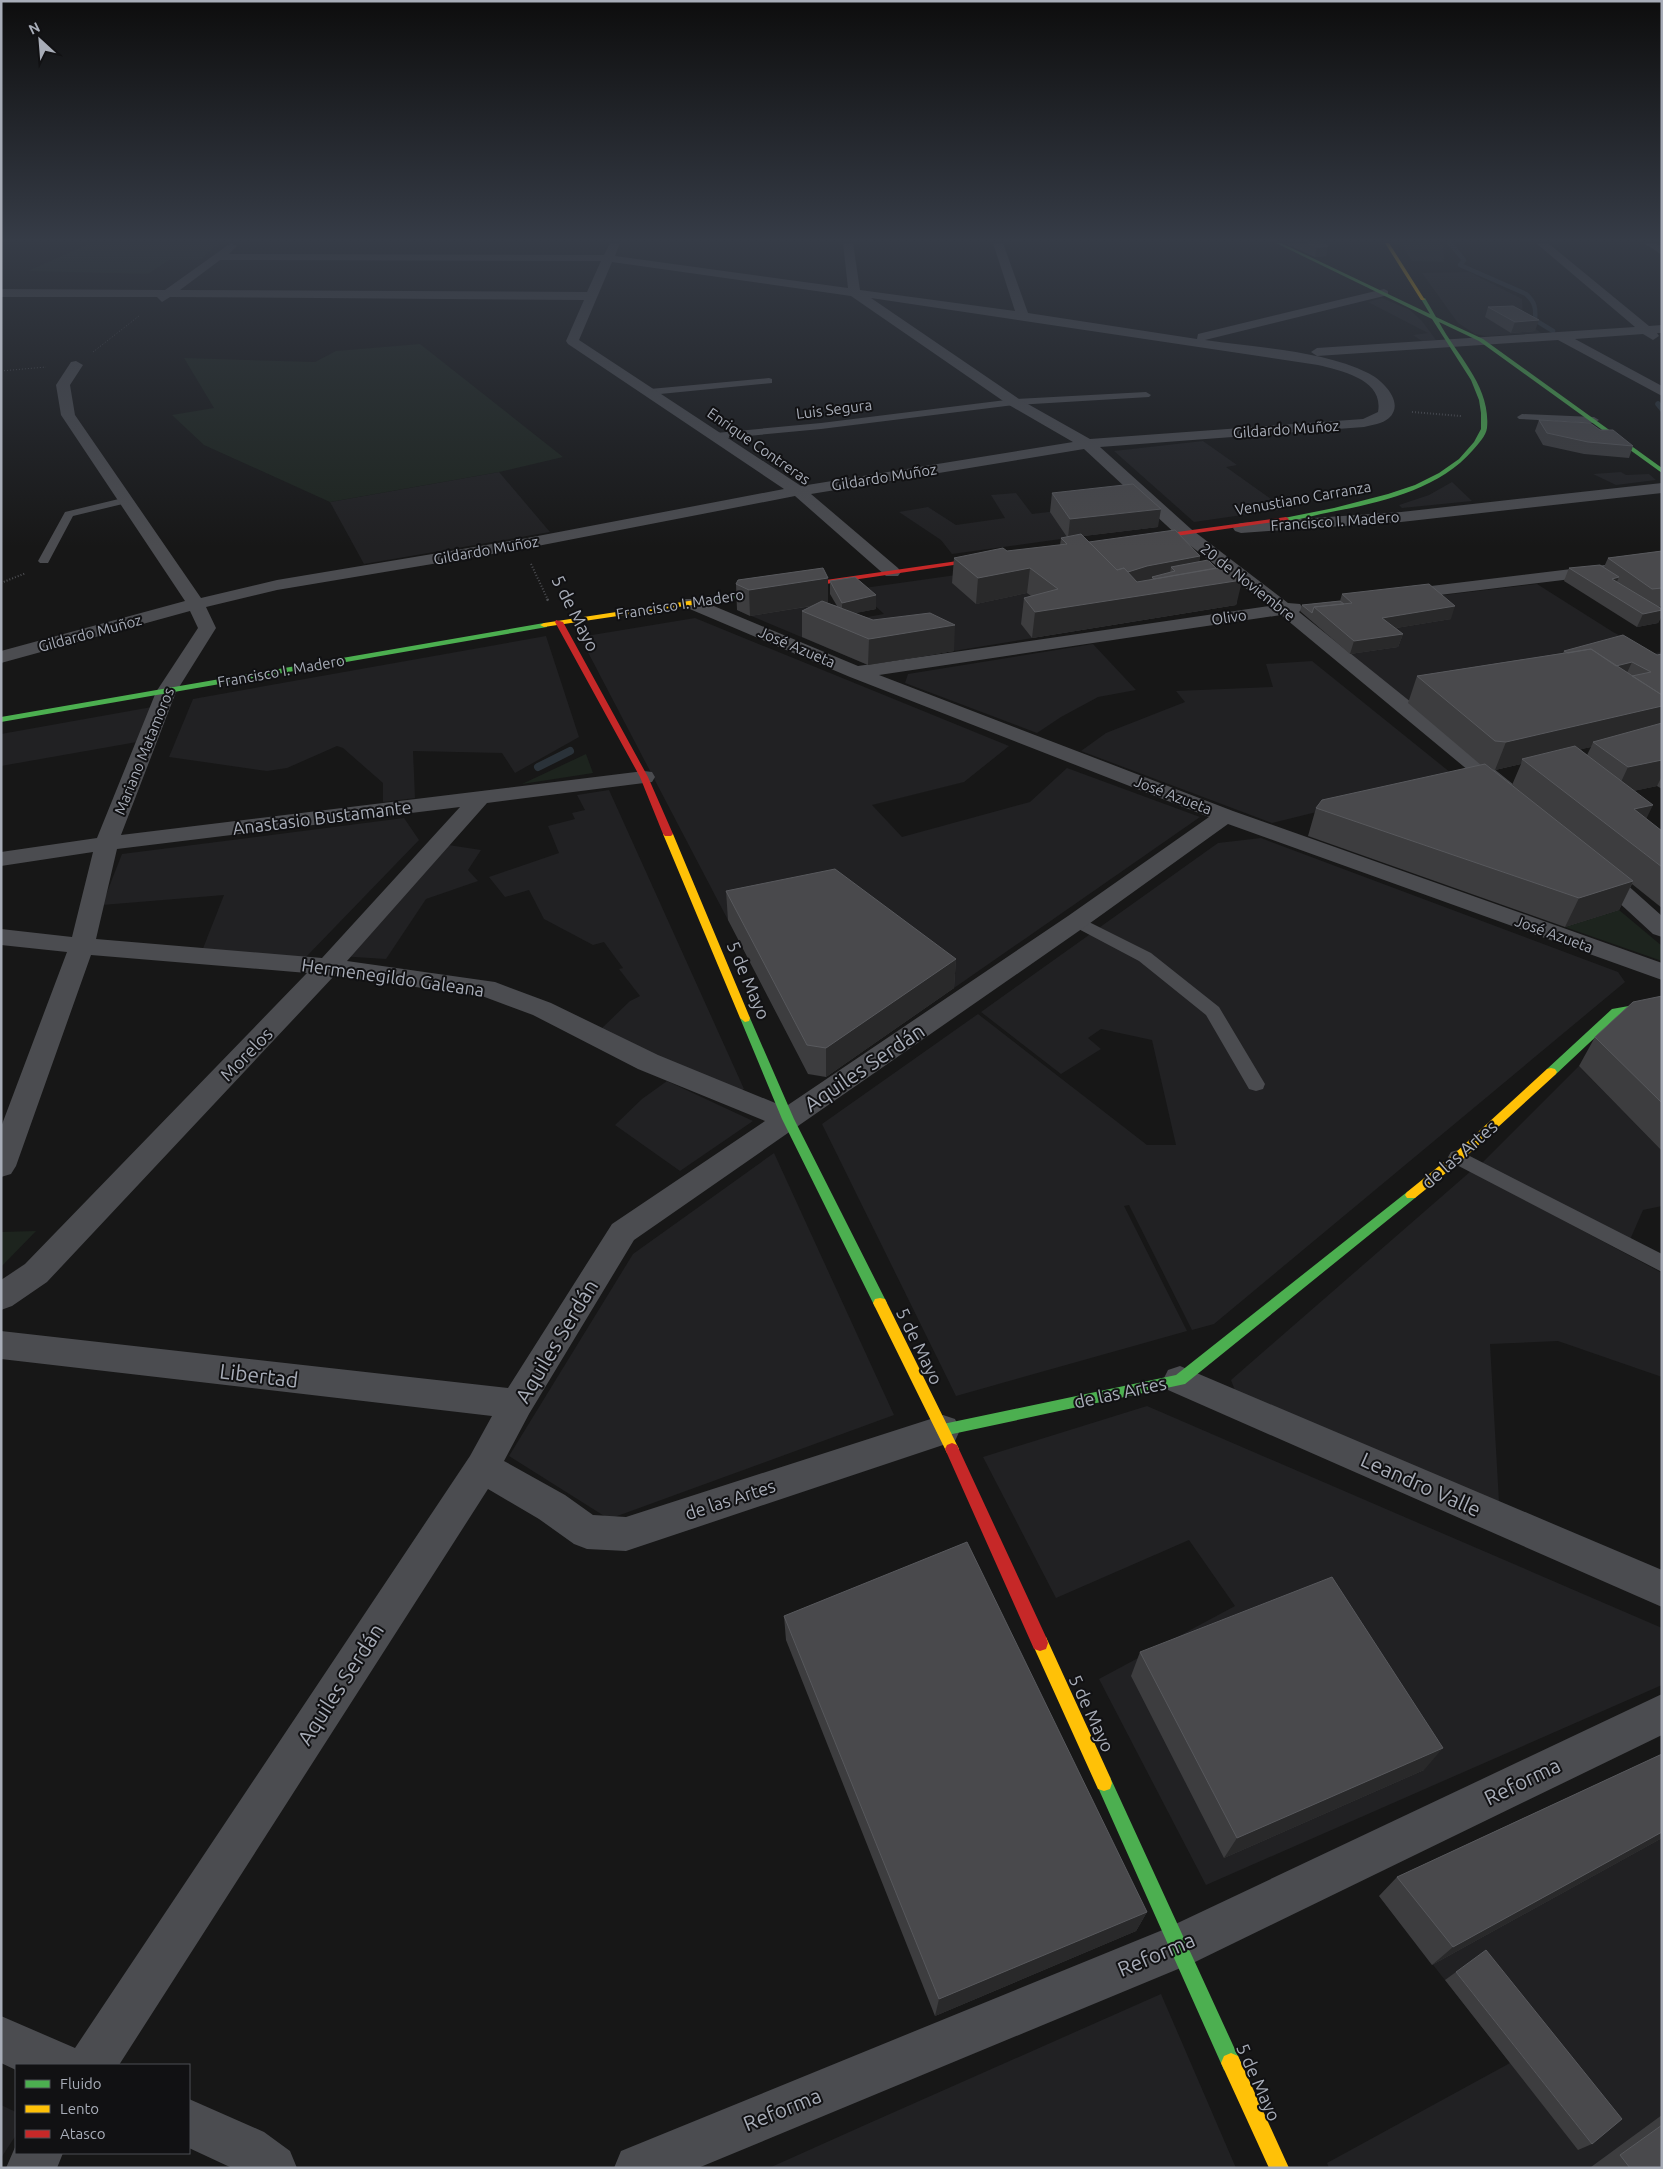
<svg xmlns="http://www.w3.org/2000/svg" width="1663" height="2169" viewBox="0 0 1663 2169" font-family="Ubuntu,sans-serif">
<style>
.built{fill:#212123}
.green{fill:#1d241e}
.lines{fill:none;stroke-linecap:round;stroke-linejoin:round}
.stream-far2{stroke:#2a3239;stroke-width:4.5}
.stream-far1{stroke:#2a3239;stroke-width:5.5}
.stream{stroke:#2a3239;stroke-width:8}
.path-far2{stroke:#4d4e52;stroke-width:1;stroke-dasharray:1 2;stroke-linecap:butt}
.path-far1{stroke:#4d4e52;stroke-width:2;stroke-dasharray:1 2;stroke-linecap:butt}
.path{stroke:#4d4e52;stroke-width:2.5;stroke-dasharray:2 2.5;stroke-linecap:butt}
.lane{fill:#4b4c50;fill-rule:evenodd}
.street{fill:#4b4c50;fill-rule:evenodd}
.fast{fill:#4caf50;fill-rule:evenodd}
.slow{fill:#ffc107;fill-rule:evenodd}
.jam{fill:#c62828;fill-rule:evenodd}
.wall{fill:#3d3d3f;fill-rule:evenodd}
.shaded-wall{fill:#29292a}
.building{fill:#49494c;stroke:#58595d}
.labels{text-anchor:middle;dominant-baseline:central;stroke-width:4;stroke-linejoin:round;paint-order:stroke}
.far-street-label{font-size:15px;fill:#a8adb8;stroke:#111113}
.street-label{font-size:18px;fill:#a8adb8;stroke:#111113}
.near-street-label{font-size:21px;fill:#a8adb8;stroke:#111113}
</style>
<rect width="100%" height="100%" fill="#171717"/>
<path class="built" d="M1400,243h39l4,2 1,17 -32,-1z
M1469,272l53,27 1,20 18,14 -55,3 -11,-2 -17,-11 -36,-50z
M1382,298l28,12 12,11 14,19 -14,1 -9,-6 15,-2 -60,-31z
M1203,441l34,24 -11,2 59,42 -91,13 -80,-71z
M499,472l51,60 -186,32 -34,-62z
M1621,472l5,3 23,-1 7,6 -40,5 -23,-11z
M1452,482l20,19 -70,7 -3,-3 30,-10z
M1016,493l16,21 98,-12 -62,36 -116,16 -11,-14 -42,-28 29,-5 28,18 49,-7 -14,-23z
M1056,561l180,44 -368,60 -131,-55 3,-5 83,-11 17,28 44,-8 -27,-25z
M1537,584l76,48 41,21 8,-1v78l-167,40 -10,-1 -184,-157z
M695,618l314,128 -45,36 -92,23 30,32 128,-35 37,-34 133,49 -246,171 -226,-68 -148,-283z
M546,636l33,101 -64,36 -13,-20 -89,-2 2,47 -32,4v-19l-40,-35 -6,-2 -50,22 -20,3 -98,-14 24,-58z
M1093,644l43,46 -38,7 -37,20 -24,16 -132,-50 3,-9z
M1312,661l139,112 -29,13 -150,37 -191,-72 25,-18 79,-31 -9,-11 97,-4 -7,-23z
M152,707l-15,35 -136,24v-32z
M609,790l135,299 -6,3 -86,-37 -51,-26 29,-28 10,-5 -21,-27 4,-1 -19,-26 -11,3 -49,-26 -15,-29 -24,7 -16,-20 70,-24 -11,-27 27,-7 -3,-6 13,-3 -8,-15z
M404,818l15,22 -114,118 -103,-7 22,-56 -122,10 20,-51z
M1261,838l357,134 7,10 -411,342 -22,6 -63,-125 -5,1 63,125 -231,65 -134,-272 156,-110 169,131h29l-24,-105 -51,-11 -13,9 13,11 -40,25 -80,-62 237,-169z
M442,844l39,6 -13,20 10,11 -52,18 -40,60 -47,-3z
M1579,1066l83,85v55l-19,4 -14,32 -150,-76z
M667,1081l86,40 -73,50 -65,-46 27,-26z
M774,1153l120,262 -285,104 -100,-63 124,-202z
M1471,1171l191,102v104l-104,-36 -68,3 9,158 -260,-101 -8,-21z
M1147,1406l515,222v57l-456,200 -107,-206 136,-73 -46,-66 -133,58 -73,-141z
M1662,1764v404h-333l-2,-5 183,-100 -131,-167z
M1161,1994l75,174h-467l96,-43z
M1,2105l15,7v23l-15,23z"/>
<path class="green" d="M91,243h128l-19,17h-31l-21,14 -120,-3z
M420,344l143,113 -64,15 -169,30 -126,-57 -32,-30 42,-7 -30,-50 131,4 21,-11z
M586,754l7,19 -71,11z
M1619,910l43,36v15l-97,-34z
M36,1231l-35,36v-35z"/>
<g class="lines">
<path class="stream-far2" d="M1450,243l14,17 -4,5 66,29c9,8 10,14 9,26l18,11"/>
<path class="stream-far1" d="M1658,404l4,5"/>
<path class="stream" d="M538,767l32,-16"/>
<path class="path-far2" d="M93,352l46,-36
M1,371l45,-4"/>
<path class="path-far1" d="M1412,412l49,4
M531,564l17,36
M1,583l25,-10"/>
<path class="path" d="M547,599l2,3"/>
<path class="lane" d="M769,378l3,1v4l-122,12 -5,-3 5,-3z
M1146,392l5,3 -2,2 -135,8 -193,24 -105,10 -5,-3 5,-3 105,-10 193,-24z
M1522,414l72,3 5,3 -5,3 -75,-4 -2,-2z
M127,497l5,3 -1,2 -58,14 -25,47h-8l-2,-2 27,-49z
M1077,916l74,37 68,54 46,77 -2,5 -7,2 -7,-2 -43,-74 -67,-54 -68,-36 -2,-4 2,-4z
M1458,1150l204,104v18l-211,-110 -3,-5 3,-5z"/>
<path class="street" d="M231,243l6,3 -8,8 375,1 6,-12h10l-5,13 233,32 -5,-45h10l7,47 155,21 -22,-68h10l25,70 169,26 1,-5 186,-45 4,2v4l-183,45c52,8 116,10 163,33 13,6 38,29 21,45 -7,6 -17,7 -25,9l-264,20 91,82 97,74 12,1 3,4 -4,4 215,173 3,5 -3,5 -8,1 -8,-1 -217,-180 -402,60 354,136 429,152v17l-434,-156 -142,102 -452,314 -105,174 -25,47 61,34 28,20 33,2 317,-102 12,4 5,11 -5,11 -329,110 -39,-2 -13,-5 -35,-25 -51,-30 -369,576h-103v5l-15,-7v-47l74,32 395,-592 22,-40 -491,-57v-28l507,57 104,-164 153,-103 -127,-52 -105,-54 -51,-19 -148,-20 -287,306 -35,24 -11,4v-30l24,-16 282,-291 -216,-18 -75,211 -5,8 -10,3v-50l66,-175 -66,-7v-16l71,8 21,-85 -92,14v-14l96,-14 59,-146 42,-64 -8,-17 -189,52v-12l184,-50 -124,-186 -5,-30 15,-23 5,-1 7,4 -13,20 5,30 126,183 76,-18 245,-41 262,-50 -216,-145 -2,-3 18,-41 -414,-3 -8,5 -5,-5h-156v-8l164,1zM220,260l381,1 -14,31 -407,-2zM612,262l239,34 158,109 64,37 -272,44 -222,-146zM871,298l447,67c25,6 66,15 60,47l-15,7 -273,20 -71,-40zM1084,449l95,88 90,69 -411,60 -161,-67h-12l-3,4 3,4 165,70 359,140 -141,99 -283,191 -127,-52 -107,-52 -56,-21 -148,-21 140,-158 157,-20 8,-1 3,-5 -3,-5 -8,-1 -523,64 55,-143 40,-64 -10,-21 71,-17 245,-41 273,-53 91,80h12l3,-4 -3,-4 -87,-74zM460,807l-138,151 -226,-19 21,-90z
M1536,243h12l101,83 13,-1v8h-5l2,3 -6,4 -10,-6 -68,5 87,47v10l-104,-56 -241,16 -6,-4 6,-4 318,-21z
M1644,243h12l6,4v8z
M1662,483v10l-261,29 -160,11 -6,-2 -2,-3 2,-3 6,-2 160,-11z
M1662,558v10l-264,32 -6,-1 -3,-4 3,-4 6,-1z
M1598,864l8,2 56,50v21l-9,-3 -63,-58 -4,-5 4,-5z
M1180,1366l482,204v37l-494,-217 -5,-10 5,-10z
M1662,1694v41l-467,227 -497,206h-84l7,-17 544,-222z
M189,2099l75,33 26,19 7,17h-65l-43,-20z
M16,2145v8h47l-6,15h-51z"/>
<path class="fast" d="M1276,243h5l149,71 -9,-15 4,-1 11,19 47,22 179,129v5l-183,-132 -40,-19c18,34 52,64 48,106 -1,8 -9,16 -14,22 -36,42 -100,54 -152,64 -12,3 -26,7 -37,6v-2l50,-10 54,-14 27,-9 24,-12 20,-14 15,-17 7,-13v-16l-2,-13 -8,-20 -39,-61z
M774,588l4,2 -1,2 -75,11 -4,-2 4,-2z
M544,623h3v4l-546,95v-5z
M1662,1000v7l-43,8 -64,60h-8l-2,-3 2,-3 65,-60z
M745,1014l5,4 44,101 93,184 -2,4 -5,1 -5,-1 -93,-188 -42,-101z
M1411,1190l4,2 2,3 -2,3 -230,186 -242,52 -5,-2 -2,-4 2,-4 5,-2 233,-49 231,-183z
M1104,1775l6,2 128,279 3,7 -3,7 -7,3 -7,-3 -128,-287 2,-6z"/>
<path class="slow" d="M1385,243h4l36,57h-4z
M702,599l4,2 -1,2 -161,24 -4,-2 4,-2z
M668,831l5,3 77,184 -1,3 -4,1 -5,-4 -77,-184z
M1551,1068l4,1 2,3 -2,3 -93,85 -47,38h-8l-2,-3 2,-3 47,-38 93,-85z
M880,1298l5,1 72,146 2,4 -2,4 -5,2 -5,-2 -74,-150 2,-4z
M1040,1635l6,2 64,140 2,6 -2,6 -6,2 -6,-2 -66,-146 2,-6z
M1231,2053l7,3 51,112h-20l-48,-105 3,-7z"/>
<path class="jam" d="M1286,517l3,2 -1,1 -147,21 -3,-2 3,-2z
M992,556l2,1v2l-175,26 -4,-2 4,-2z
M556,620l7,2 85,155 25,57 -2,2h-6l-2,-2 -23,-57 -85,-155z
M952,1443l5,2 89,192 2,6 -2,6 -6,2 -6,-2 -89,-200 2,-4z"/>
</g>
<path class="wall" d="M1284,243h46v2l-3,1 -1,10 -11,1z
M1488,307l47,24 -24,2 -26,-16z
M1539,420l61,10 33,16 -4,12 -45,-4 -41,-9 -8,-14z
M1052,493l106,34 -75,9 6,7 111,13 -1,6 38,40 -1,3 -204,33 -11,-14 3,-26 7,-2 -4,-3 -51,11 -24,-21 2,-25 106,-13 1,-7 6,-1 -17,-25z
M1662,551v55l-3,1 3,2v6l-4,8 -21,4 -73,-46 5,-13 35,-1 4,-9z
M828,578v25l9,3 -7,-12v-13l46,28 -21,4 99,38 -86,14 -66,-28v-26l10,-5 -62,10 -13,-6 -1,-26z
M1342,594l109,25 -55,9 7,6 -5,13 -48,7 -50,-43 2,-6 38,-4z
M1564,651l93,4 5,-1v135l-5,-3 -24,5 13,28 16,12v77l-30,-24 -13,26 -54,17 -257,-91 8,-28 165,-43 -73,-62 9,-27 146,-23zM1591,747l-4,8 -7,-6zM1521,764l-9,21 -20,-16 3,1z
M726,891l230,68 -2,29 -128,89 -18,-3 -80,-154z
M1662,996v155l-83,-85 16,-29z
M784,1616l363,296 -11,19 -201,85 -149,-376z
M1140,1652l284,118 -200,88 -93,-182z
M1662,1754v84l-230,127 -53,-69 18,-19z
M1456,1972l136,172 -14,6 -133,-170z
M1662,2115v53h-70l-1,-1z"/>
<path class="shaded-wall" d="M1317,243h13v2l-5,1h3l-2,10 -11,1z
M1539,320l-4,11 -24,2 4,-11z
M1161,509l-3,18 -90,11 2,-19z
M1200,556l-4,19 -21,-4 -4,-4 -2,13 -17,-3 -1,7 -8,1 -27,-9 31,-10z
M1030,568l-3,25 -51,11 2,-26z
M1243,577l-6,25 -1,3 -204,33 3,-26z
M1619,577l-6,13 -6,2 5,-13z
M828,578v25l-78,13 -1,-26z
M876,595v14l-34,7v-13z
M1455,606l-4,13 -73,12 4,-13z
M1662,610v5l-4,8 -21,4 6,-13z
M955,625l-1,26 -86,14 1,-26z
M1403,634l-5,13 -48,7 4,-13z
M1632,662l-6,13 -26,-5z
M1662,706v24l-69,12 -2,5 -65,15 -4,-3 -1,5 -26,6 11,-28z
M1662,760v16l-5,10 -42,9 13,-28z
M1653,805l-14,29 -5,-25z
M1633,881l-14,29 -54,17 14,-29z
M956,959l-2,29 -128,89v-29z
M1443,1748l-19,22 -200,88 13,-20z
M1662,1832v6l-230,127 21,-18z
M1147,1912l-11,19 -201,85 4,-17z"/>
<path class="building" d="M1307,243h15l6,3 -11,1z
M1513,306l26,14 -24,2 -27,-15z
M1539,420l51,3 10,7h13l20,16 -45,-4 -41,-9z
M1133,484l28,25 -91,10 -18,-26z
M1175,530l25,26 -53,10 -19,6 -4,-4 -7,2 -28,-28z
M1081,534l36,36 7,-2 13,14 93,-16 13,11 -1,3 -207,32 -11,-14 34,-9 -28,-21 -52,10 -24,-20 49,-10 4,3 60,-7 -6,-6z
M1662,551v37l-10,1 -44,-31z
M1208,560l8,8 -62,11 -2,-2 23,-6 -4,-4z
M1600,565l19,12 -7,2 50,30v1l-19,4 -74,-46z
M823,568l5,10 -79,12 -13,-6 2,-4z
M855,577l21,18 -34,8 -12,-22z
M1429,584l26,22 -73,12 21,16 -49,7 -40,-34 38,-4 -10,-9z
M822,601l51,19 57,-7 25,12 -86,14 -67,-28z
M1340,601l4,3 -30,3 -2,6 -10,-8z
M1623,635l34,20 5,-1v41l-30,-19 19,-4 -19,-10 -16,4 -25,-17 -23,4 -4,-2z
M1591,649l71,46v11l-156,36 -11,-1 -78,-65z
M1662,723v37l-34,7 -35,-25z
M1575,746l78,59 -19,4 28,22v36l-140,-108z
M1485,764l148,117 -54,17 -263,-90 6,-8z
M835,869l121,90 -130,89 -19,-3 -81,-154z
M1662,996v107l-67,-66 38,-35z
M967,1542l180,370 -208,87 -155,-383z
M1332,1577l111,171 -206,90 -97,-186z
M1662,1754v78l-209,115 -56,-70z
M1486,1950l136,169 -30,25 -136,-172z
M1662,2125v43h-32l-10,-13z"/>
<linearGradient id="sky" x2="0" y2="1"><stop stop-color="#0d0d0d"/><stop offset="0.44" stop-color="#363c47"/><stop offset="1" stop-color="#363c47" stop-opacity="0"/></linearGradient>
<rect width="1663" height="547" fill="url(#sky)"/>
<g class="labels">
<g class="far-street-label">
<text transform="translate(834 409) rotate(-7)">Luis Segura</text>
<text transform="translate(1286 429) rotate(-4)">Gildardo Muñoz</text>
<text transform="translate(759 446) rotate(35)">Enrique Contreras</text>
<text transform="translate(884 477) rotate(-9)">Gildardo Muñoz</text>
<text transform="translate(1303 498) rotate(-10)">Venustiano Carranza</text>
<text transform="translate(1335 521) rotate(-4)">Francisco I. Madero</text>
<text transform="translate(486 550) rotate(-10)">Gildardo Muñoz</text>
<text transform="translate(1248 582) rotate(38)">20 de Noviembre</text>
<text transform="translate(680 604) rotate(-9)">Francisco I. Madero</text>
<text transform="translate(1229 617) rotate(-8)">Olivo</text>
<text transform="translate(90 633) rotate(-15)">Gildardo Muñoz</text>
<text transform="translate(797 647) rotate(23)">José Azueta</text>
<text transform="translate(281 671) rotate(-10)">Francisco I. Madero</text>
<text transform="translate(144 751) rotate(-68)">Mariano Matamoros</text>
<text transform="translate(1173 795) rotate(21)">José Azueta</text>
<text transform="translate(1554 934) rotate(20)">José Azueta</text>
</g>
<g class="street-label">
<text transform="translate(576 613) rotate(63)">5 de Mayo</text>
<text transform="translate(322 817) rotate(-7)">Anastasio Bustamante</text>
<text transform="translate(393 977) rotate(8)">Hermenegildo Galeana</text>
<text transform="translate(749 980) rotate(67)">5 de Mayo</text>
<text transform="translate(246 1054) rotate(-46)">Morelos</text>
<text transform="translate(1459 1154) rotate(-41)">de las Artes</text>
<text transform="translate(920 1346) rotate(64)">5 de Mayo</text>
<text transform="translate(1120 1392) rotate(-12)">de las Artes</text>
<text transform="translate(730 1499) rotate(-18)">de las Artes</text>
<text transform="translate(1092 1713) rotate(65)">5 de Mayo</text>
<text transform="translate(1259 2082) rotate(66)">5 de Mayo</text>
</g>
<g class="near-street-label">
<text transform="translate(864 1067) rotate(-34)">Aquiles Serdán</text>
<text transform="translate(556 1341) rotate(-59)">Aquiles Serdán</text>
<text transform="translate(259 1375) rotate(7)">Libertad</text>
<text transform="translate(1421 1484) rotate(24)">Leandro Valle</text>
<text transform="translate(340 1684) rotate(-57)">Aquiles Serdán</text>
<text transform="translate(1522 1781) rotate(-26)">Reforma</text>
<text transform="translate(1156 1954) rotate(-23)">Reforma</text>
<text transform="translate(782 2109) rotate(-22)">Reforma</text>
</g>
</g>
<rect width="1663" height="2169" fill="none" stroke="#a8adb8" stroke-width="5"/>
<rect x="15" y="2064" width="175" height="90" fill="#111113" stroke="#4d4f55"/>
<rect x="25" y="2080" width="25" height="8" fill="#4caf50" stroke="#4d4f55"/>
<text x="60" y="2089" font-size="15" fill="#a8adb8">Fluido</text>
<rect x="25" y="2105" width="25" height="8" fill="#ffc107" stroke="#4d4f55"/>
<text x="60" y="2114" font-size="15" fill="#a8adb8">Lento</text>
<rect x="25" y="2130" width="25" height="8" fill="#c62828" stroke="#4d4f55"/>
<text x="60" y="2139" font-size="15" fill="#a8adb8">Atasco</text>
<g transform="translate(40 40) rotate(334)" stroke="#111113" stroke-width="4" paint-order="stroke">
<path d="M0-4L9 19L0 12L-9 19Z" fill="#a8adb8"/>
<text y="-8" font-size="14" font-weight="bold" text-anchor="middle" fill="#a8adb8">N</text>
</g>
</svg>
